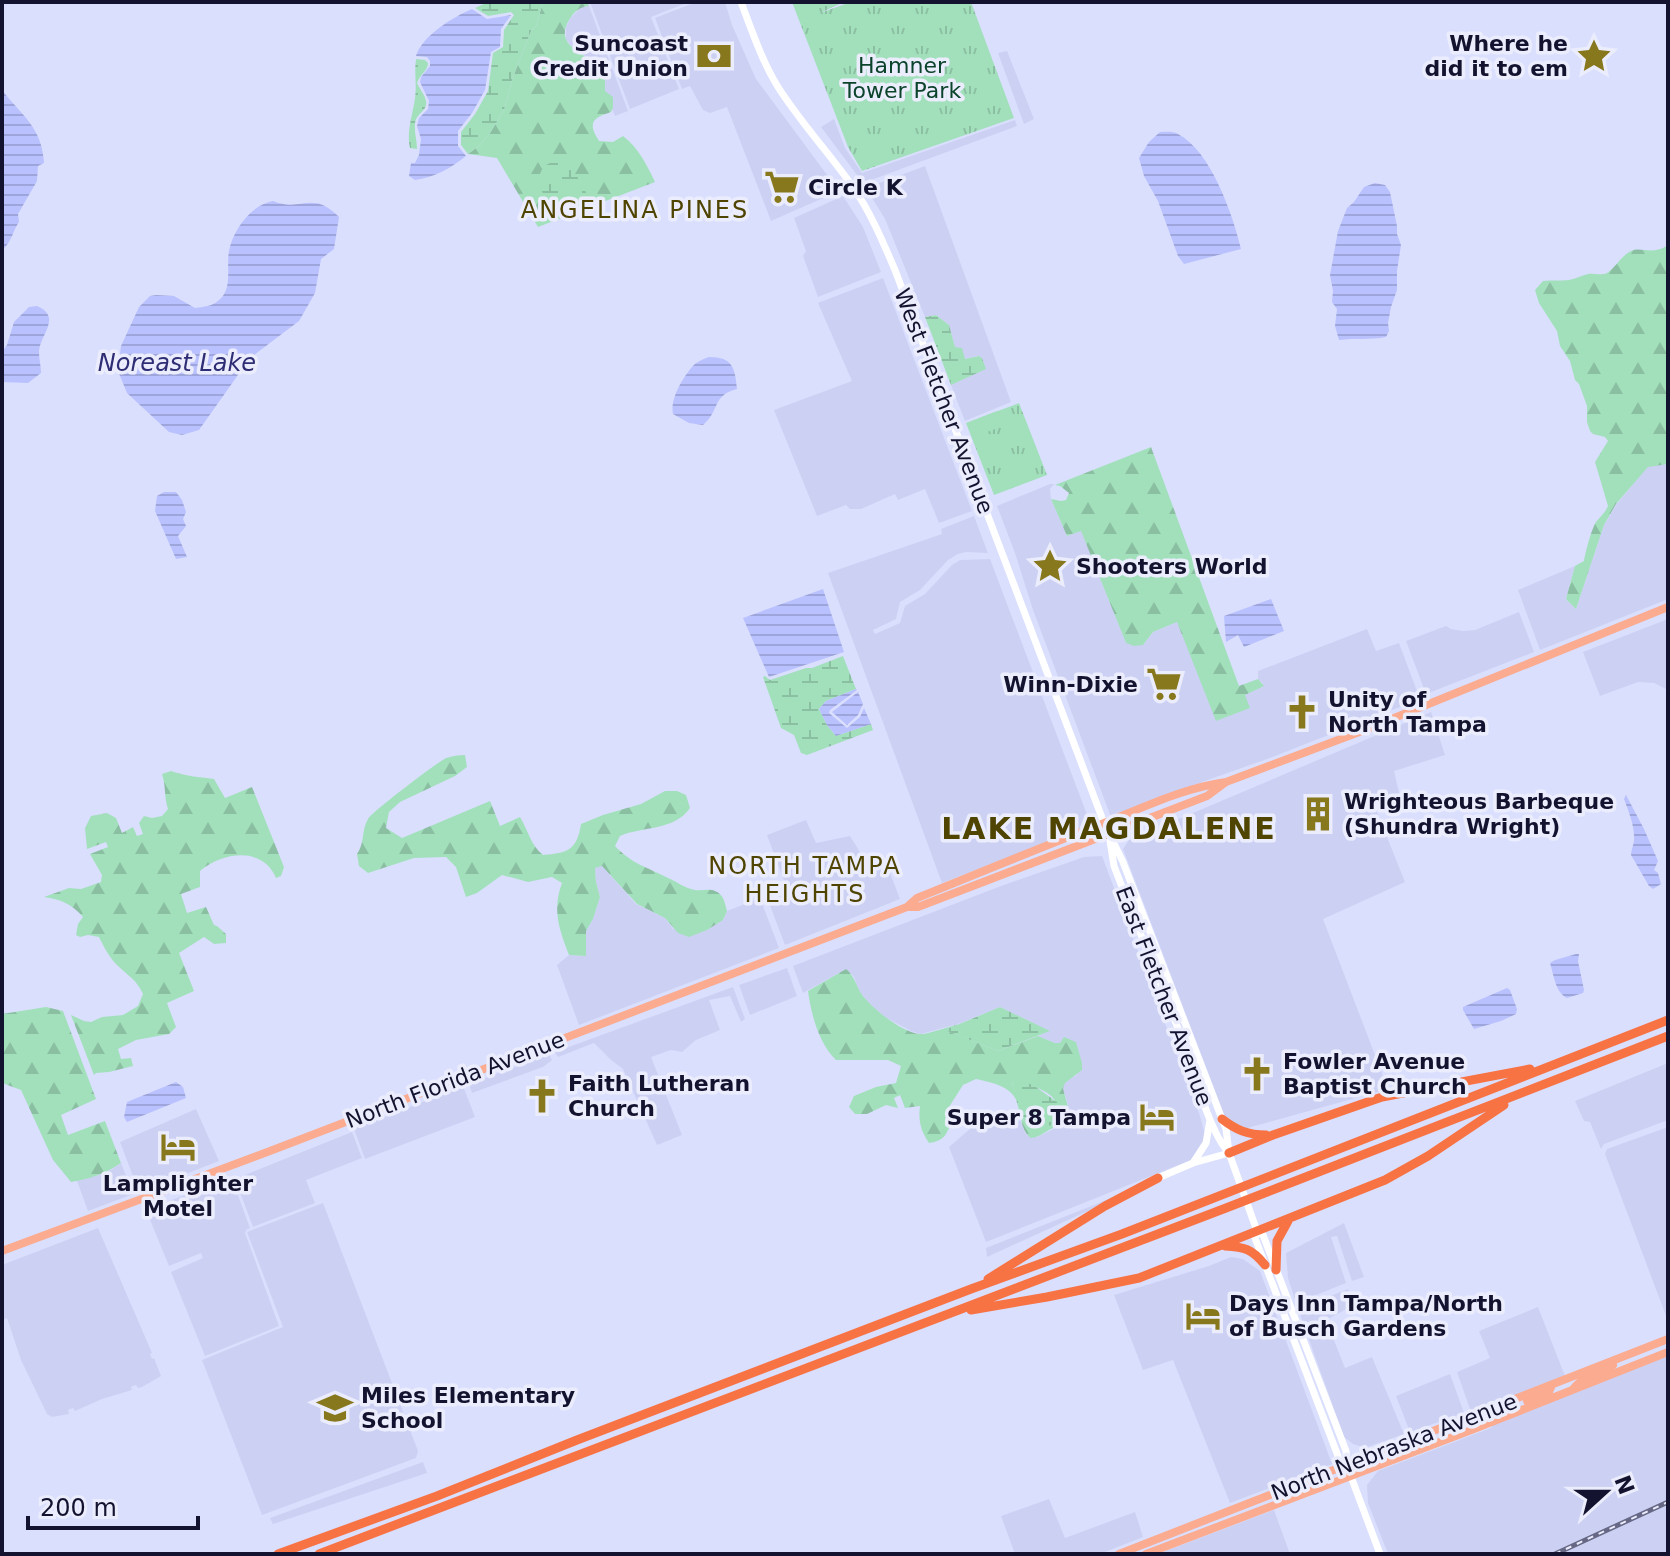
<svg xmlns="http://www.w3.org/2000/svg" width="1670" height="1556" viewBox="0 0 1670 1556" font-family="'DejaVu Sans',sans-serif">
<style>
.built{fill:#ccd1f3}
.grass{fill:url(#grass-tufts)}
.forest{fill:url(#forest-firs);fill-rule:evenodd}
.wetland{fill:url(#wetland-marsh)}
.pitch{fill:#a2e0bc}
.water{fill:url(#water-rules)}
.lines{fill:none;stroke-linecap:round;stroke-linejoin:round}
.secondary{stroke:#fff;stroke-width:7}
.primary{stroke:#fbab8f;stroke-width:8}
.motorway{stroke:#f87344;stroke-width:9}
.rail-casing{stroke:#666885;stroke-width:5}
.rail{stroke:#ebedfd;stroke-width:2;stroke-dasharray:6;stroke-linecap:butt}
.labels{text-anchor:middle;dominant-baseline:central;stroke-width:7;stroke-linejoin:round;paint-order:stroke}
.poi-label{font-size:22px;font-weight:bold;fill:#13132f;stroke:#ebedfd;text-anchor:start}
.park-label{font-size:22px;fill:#0c432b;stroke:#ebedfd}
.street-label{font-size:22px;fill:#13132f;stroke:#ebedfd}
.neighbourhood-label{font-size:24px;letter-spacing:2px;fill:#4f4400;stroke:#ebedfd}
.water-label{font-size:24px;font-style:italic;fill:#2f2e75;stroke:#ebedfd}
.district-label{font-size:30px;font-weight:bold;letter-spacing:2px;fill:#4f4400;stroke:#ebedfd}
</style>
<defs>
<pattern id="grass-tufts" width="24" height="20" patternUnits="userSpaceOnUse" patternTransform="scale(2)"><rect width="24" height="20" fill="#a2e0bc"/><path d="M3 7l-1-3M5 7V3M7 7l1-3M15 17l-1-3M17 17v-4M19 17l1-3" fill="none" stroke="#8bbfa2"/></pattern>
<pattern id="forest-firs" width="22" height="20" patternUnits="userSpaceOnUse" patternTransform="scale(2)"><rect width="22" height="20" fill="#a2e0bc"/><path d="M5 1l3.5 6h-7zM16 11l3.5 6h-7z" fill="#8bbfa2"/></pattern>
<pattern id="wetland-marsh" width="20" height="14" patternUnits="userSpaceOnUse" patternTransform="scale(2)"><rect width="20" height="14" fill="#a2e0bc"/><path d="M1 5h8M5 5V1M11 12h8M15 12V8" fill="none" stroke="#8bbfa2"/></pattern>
<pattern id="water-rules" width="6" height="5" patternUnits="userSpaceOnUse" patternTransform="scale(2)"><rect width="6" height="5" fill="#b9c1ff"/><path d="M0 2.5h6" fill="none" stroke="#9ea5db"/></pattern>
</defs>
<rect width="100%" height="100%" fill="#dadffe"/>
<path class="built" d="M590,2h99l-38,15 28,72 -49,20z
M696,2h29l7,23 24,54 83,112 -68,30 -44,-114 -17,6 -7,-3 -13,-24 -8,3 -27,-71z
M589,6l39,105 -13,5 -10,-25v-12l-4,-10 -11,-10 -16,-9 -8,-11v-12l4,-9 12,-11z
M1007,51l27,68 -10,5 -26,-71z
M834,119l11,29 17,25 153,-53 2,6 -154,57 -42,-56z
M925,166l86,236 -46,19 -14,-36 34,-16 -3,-10 -4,-3 -13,3 -10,-12 -6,-22 -13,-10 -11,2 -40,-98 -19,-31z
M843,196l20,31 18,45 -63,25 -15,-41 3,-5 -12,-33z
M883,278l89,233 -33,12 -14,-34 -27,11 -3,-6 -34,15h-11l-4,-4 -29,11 -43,-106 78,-29 -34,-78z
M1668,464v135l-128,51 -22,-60 57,-24 -9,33 10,10 28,-84 12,-20 32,-39z
M1050,484h4l-4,5 1,10 16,37 14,-6 45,113 17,2 10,-13 24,-10 67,73 19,-11 -5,-5v-8l109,-42 9,22 23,-8 21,56 -150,59 -102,36 -57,23 -78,-207 -18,-57 -18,-47z
M974,516l14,37 -22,-1 -8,2 -10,6 -28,30 -20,12 -4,17 -23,11 2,4 25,-11 5,-17 20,-12 27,-29 8,-5 30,-1 101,266 -149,58 -114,-310 114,-39 -1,-5z
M1519,612l15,40 -108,42 -20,-53 40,-15 5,3 12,2 12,-1z
M1668,619v71l-14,-7 -16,-1 -38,14 -17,-44z
M1431,712l14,43 -51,16 6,26 -25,10 30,75 -82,37 65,170 -144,40 -19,-12 -102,-268 6,-9z
M806,820l10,23 34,-7 16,26 18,-5 16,42 -115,46 -19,-50 20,-9 -19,-51z
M1102,856l98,260 5,19 -2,7 -12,18 -205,82 -37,-95 29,-25 22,-4 21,3 4,12 12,4 25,-12 8,-12 -7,-25 2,-5 6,-5 6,-3 -17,-32h-5l-17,-7 11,-5 -49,-24 -39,16 -40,11 -10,-3 -30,-16 -14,-14 -9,-12 -4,-12 -8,-8 -43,24 -10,-27 208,-80 83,-29z
M602,866l34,38 29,14 8,11 50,-9 4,-9 33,-13 19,50 -200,77 -22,-60 12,-10 17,1v-25l7,-12 7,-22 -4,-15 -1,-14z
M787,968l10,28 -47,19 -11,-30z
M733,987l12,32 -4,3 -11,-26 -21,4 11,30 -24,10 -14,12 -11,-2 -20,7 31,78 -25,10 -34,-76 -12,-9 -17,-17 -36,14 -3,-5z
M549,1054l3,6 -9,7 -71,26 -3,-9z
M1668,1063v57l-64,24 -3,5 -11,-27 -6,-1 -9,-20z
M463,1086l12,31 -110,42 -11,-30z
M196,1109l23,52 -80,31 -19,-50z
M1668,1127v194l-63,-167 2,-5z
M352,1132l10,26 -56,22 9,23 -62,24 -18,-48z
M121,1163l12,31 -45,17 -11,-30 29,-8z
M260,1166l-26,10 -2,3 18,49 -4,2 -1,3 34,93 -74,30 -34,-84 32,-14 -2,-5 -32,13 -23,-56z
M1119,1195l-18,10 -114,52 -1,-9z
M323,1203l95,248 -2,7 -154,57 -60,-155 81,-33 -36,-95z
M1344,1223l20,54 -12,4 -15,-45 -6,1 15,46 -50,20 -8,-25 -2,-25z
M98,1228l54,125 -2,1 2,5 2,-1 7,18 -19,11 -4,1 -2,-3 -5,2 1,3 -30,9 -27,12 -2,-3 -5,2 1,4 -17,3 -5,-3 -26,-54 -14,-42 -5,2v-55z
M1231,1257l12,2 17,12 72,193 -102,39 -57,-143 -30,10 -29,-75 95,-29z
M1348,1289l6,16 -28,15 19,48 27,-11 32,77 -39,14 -12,-4 -9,-7 -46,-128z
M1538,1307l27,69 -81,33 -13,3 -14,-40 33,-14 -11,-27z
M1668,1355v199h-280l-20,-51 -1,-18 11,-14 113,-43 5,-6z
M1450,1374l14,39 -54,19 -14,-36z
M423,1462l4,11 -154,51 -3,-6z
M1049,1499l16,39 70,-26 8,25 -43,17h-85l-14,-38z
M1274,1510l16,44h-132z"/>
<path class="grass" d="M792,2h52l-24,11 31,-11h120l43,116 -152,53 -14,-24z
M1019,403l28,72 -53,20 -28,-72z"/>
<path class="forest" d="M543,2h44l2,4c-10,1 -15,6 -20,14 -17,29 23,33 33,52 4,6 3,12 3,19l8,6v11l-2,4c-18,6 -24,10 -12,29l14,1 10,-6c15,11 24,29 32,46l-117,45 -41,-69 -29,-4 12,-9 10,-12 14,-23 9,-33 18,-46 5,-5z
M1668,245v219l-20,3 -32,37 -12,21 -28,84 -10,-10 9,-33 9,-5c1,-8 8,-33 12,-39 5,-6 9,-9 12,-16l-13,-44 13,-21 -3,-4 -12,-3 -3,-3 -3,-9v-16l-8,-22 -4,-4 -5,-19 -10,-15 -3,-15 -18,-28 -4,-13 8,-9c9,-1 18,0 26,-1 7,-1 13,-5 19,-6 7,-1 12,2 19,-1 9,-6 15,-18 24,-22 11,-5 21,5 37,-6z
M1151,447l88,239 19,-7 6,7 -19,9 5,13 -34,13 -39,-99 -24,10 -10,13 -9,1 -8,-3 -45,-112 -14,5 -16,-37 10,2 5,-1 3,-7 -9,-7 -5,-1z
M465,755l2,12 -12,9 -55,26 -11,10 -3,16 16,10 88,-37 10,25 20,-9c8,13 11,29 23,38 25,-2 34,-5 38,-31l22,-9 38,-11 24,-13h12l9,4 4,13c-16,23 -47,18 -70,28l-5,10c17,18 32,21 53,32 8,3 15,9 23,11 8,3 17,-1 24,2 9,3 10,13 12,20l-4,9 -16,10 -18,7 -11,-4 -13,-15 -28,-14 -35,-38 -7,2 1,14 4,15 -7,22 -7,12v25l-17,-1c-10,-26 -17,-45 -7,-72l-10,-6 -24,5 -26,-7 -25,18 -11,4 -10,-30 -10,-10 -32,1 -46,15 -9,-7 -2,-12c8,-11 4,-23 11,-35 4,-7 68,-56 78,-61 6,-2 13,-3 19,-3z
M171,771c14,5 28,6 43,8l11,19 27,-11 32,80 -3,9 -5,2c-13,-32 -53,-26 -76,-7v16l-19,7 6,19 19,-6 8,18 3,1 9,8v9l-12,1 -10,-7 -25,16 15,38 -27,12 9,24 -7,7 -33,6 -18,9 3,10 10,-1 2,8 -24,6 -13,1 -2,2 -23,-60 13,6 7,1 11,-5 21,-2 15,-9 5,-12c-6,-14 -16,-19 -26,-29 -8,-8 -13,-18 -18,-28l-11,-2 -8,2 -4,-2 2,-11 5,-7c-11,-13 -23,-18 -39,-20l25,-9 12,1 20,-7 1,-7 -12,-21 18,-7 -2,-5 -19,7 -2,-21 6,-12 16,-3 9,5 6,15 11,-6 4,9 6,-2 -4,-11 5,-7 8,2 10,-2 6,-7c-4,-12 -2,-23 -6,-35z
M846,969c9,7 10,18 17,27 10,13 42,39 59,38 6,0 29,-8 37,-10l-13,6 52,21 40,-15 17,7h5l4,-6 12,5 6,21v7l-17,13 -2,5c6,27 14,29 -14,42 -7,4 -10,7 -18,8 -14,-11 -7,-30 -18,-43 -9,-11 -25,-13 -37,-16l-13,6 -14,22 -2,10 3,8c-4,12 -8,16 -21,18 -8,-12 -11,-22 -9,-37l-15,2 -5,-13 -6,3 4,10 -12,-3 -19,9h-12l-6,-7 5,-11 22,-9 20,-4 5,-17 -13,-6h-52c-17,-16 -25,-46 -28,-69zM1012,1082c18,3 41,7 47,26l-35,13z
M46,1007l17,4 33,88 -35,16 7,20 37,-14 16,42c-16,11 -31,16 -50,19l-18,-22 -32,-70 -19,-7v-69z"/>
<path class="wetland" d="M488,2h55l-7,24 -5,5 -18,46 -9,33 -14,23 -10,12 -12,9 -7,-9v-13l14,-18 13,-23 5,-38 10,-6 1,-17 10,-15 -3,-3 -23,4 -13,-8z
M416,59l9,1 3,3c0,8 -9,12 -11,20 2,5 8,12 9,18 2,10 -10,12 -11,22 -1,9 2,17 2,26l-7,-1c-4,-16 3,-34 5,-50 2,-13 -1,-25 1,-39z
M554,161c19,7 29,19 34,38l-7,8c-16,2 -44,-7 -42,-28 0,-5 3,-9 5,-13z
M936,315l13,10 6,22 7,1 3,11 14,-3 3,2 4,11 -35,16 -26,-68z
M843,656l13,33 -30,12 -7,8 8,16 9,11 35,-12 2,6 -66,25 -6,-2 -7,-18 -13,-7 -18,-51 2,-1 5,4 36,-12h6z
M1000,1007l50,24 -52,20 -53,-21z
M1015,1079l18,6 24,17 2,12 -8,11 -16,6c-16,-8 -19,-33 -23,-50z"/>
<path class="pitch" d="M997,411l6,15 -29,11 -5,-15z"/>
<path class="water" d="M472,9l15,10 24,-4 -10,14 -1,18 -9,5 -6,38 -13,23 -14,18v15l8,10c-13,11 -33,22 -51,24l-6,-4 2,-13h4l4,-8 2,-16 -4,-13 2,-8 9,-9 1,-8 -9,-19 1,-5 9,-11v-5l-3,-4 -11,-1c6,-20 37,-39 56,-47z
M2,90c20,26 40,37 42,73l-6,3 -1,15 -19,33 1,8c-7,10 -7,20 -17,28z
M1160,132c6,0 12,-1 18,2 33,17 55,81 63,115l-57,15 -6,-8 -20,-55 -14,-25 -5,-18 10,-16z
M1375,183l10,2 5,7 7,34v8l4,11 -4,26v19l-6,17 -3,16 1,8 -3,6c-16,3 -31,1 -47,3l-4,-14 2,-17 -5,-7 1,-11 -3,-16 8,-44 9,-23 7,-6 10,-15z
M273,201c28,12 39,-12 66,16l-5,32 -13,10 -6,34 -16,28 -49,37 -51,72 -17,5 -13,-3 -42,-39 -9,-22 3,-25 18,-39 11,-11 6,-1 18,1 21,12c8,-1 18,-2 24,-8 14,-11 7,-33 10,-49 4,-21 22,-46 44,-50z
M37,306c26,11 2,30 2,46 0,7 2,14 2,21l-13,10 -26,-1v-30l5,-7 7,-23 15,-15z
M709,357c24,0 26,11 28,32 -25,6 -17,22 -34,36l-14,-2 -16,-9c-3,-15 9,-35 19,-47 4,-5 11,-8 17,-10z
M164,492h12l6,8 4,12 -3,7 3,7 -8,10 9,21 -11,2 -21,-48 2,-15z
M823,589l21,63 -75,25 -26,-59z
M1271,599l13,32 -40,16 -6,-12 -12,7 -2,-26z
M856,689l1,1 -27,20 -1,3 18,15 13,-11 4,-9 7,16 -35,12 -9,-11 -8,-16 7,-8z
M858,692l5,12 -5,11 -11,10 -15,-13z
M1626,795l18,34 14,32 -4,9 4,3 3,11 -8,5 -4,-3 -18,-31c0,-4 2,-9 3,-14 1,-15 -5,-28 -10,-42z
M1576,954h3l-1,7 6,29 -1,3 -16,5c-12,-6 -13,-23 -17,-35l5,-3z
M1507,988l3,2 7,19 -1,5 -15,7 -27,8 -11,-19v-3z
M176,1082l7,5 3,11 -59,24 -3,-5 3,-15z"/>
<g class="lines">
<path class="secondary" d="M741,2c11,29 21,59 37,85 23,36 51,66 75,100 18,26 30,55 42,83l209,553 19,39 99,257 4,10 3,24 28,78 -2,7 83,218 9,10
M1110,841l4,25c22,58 46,115 68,173 11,29 27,93 47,114
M1193,1163l13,-20 4,-23
M1158,1178l35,-15 36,-10
M1257,1231l6,4 83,216 1,15 33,88"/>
<path class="primary" d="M907,907l10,-9c62,-25 125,-51 187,-75 41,-16 79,-35 122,-41l136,-51 306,-124
M2,1251l268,-100 637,-244h11l289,-111 19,-14
M1574,1388c9,-12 26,-15 39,-23
M1527,1401l22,-9 3,-7
M1119,1554l549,-215
M1146,1554l328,-125 194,-77"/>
<path class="motorway" d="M1222,1119c14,11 26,16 44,16
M1229,1153l44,-18 109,-38 148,-28
M1225,1246c20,1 27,3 40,19
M1276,1270l1,-29 11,-20
M988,1279l117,-73 53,-28
M971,1310l76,-13 92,-19 246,-98 43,-24 76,-51
M278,1554l159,-58 140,-56 394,-151 151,-55 546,-214
M319,1554l907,-346 442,-172"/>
<g class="rail-casing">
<path id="rail" d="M1555,1554l113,-52"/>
</g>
<use href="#rail" class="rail"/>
</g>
<defs>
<g id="bank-bare" transform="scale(2.76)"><path d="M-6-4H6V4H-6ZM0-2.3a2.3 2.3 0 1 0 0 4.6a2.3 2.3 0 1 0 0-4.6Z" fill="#88781d" stroke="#ebedfd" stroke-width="2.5" paint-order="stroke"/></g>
<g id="sight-bare" transform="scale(2.76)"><path d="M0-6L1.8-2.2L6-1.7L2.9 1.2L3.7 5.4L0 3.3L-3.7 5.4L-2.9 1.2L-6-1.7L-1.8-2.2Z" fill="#88781d" stroke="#ebedfd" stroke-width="2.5" paint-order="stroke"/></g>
<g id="supermarket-bare" transform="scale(2.76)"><path d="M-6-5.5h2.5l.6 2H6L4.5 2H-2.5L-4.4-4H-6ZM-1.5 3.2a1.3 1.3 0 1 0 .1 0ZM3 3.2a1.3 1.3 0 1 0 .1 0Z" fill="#88781d" stroke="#ebedfd" stroke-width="2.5" paint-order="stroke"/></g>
<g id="church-bare" transform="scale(2.76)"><path d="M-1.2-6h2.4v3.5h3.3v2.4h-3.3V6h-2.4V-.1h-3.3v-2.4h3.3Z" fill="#88781d" stroke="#ebedfd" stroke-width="2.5" paint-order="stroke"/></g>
<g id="building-bare" transform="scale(2.76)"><path d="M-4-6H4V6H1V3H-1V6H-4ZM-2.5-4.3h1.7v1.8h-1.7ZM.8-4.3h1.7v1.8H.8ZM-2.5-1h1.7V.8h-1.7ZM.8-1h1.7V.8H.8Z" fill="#88781d" stroke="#ebedfd" stroke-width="2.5" paint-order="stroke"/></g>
<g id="hotel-bare" transform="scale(2.76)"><path d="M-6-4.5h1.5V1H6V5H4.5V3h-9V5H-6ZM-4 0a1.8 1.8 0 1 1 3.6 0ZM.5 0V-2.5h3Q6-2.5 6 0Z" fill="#88781d" stroke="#ebedfd" stroke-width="2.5" paint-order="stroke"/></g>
<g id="school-bare" transform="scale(2.76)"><path d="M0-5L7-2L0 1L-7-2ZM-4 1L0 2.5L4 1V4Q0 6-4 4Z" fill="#88781d" stroke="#ebedfd" stroke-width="2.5" paint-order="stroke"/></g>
</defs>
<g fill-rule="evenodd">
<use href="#bank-bare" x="714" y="56"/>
<use href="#sight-bare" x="1594" y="56"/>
<use href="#supermarket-bare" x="782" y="187"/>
<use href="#sight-bare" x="1050" y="566"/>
<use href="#supermarket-bare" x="1164" y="684"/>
<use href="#church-bare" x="1302" y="712"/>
<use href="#building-bare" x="1318" y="814"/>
<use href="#church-bare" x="1257" y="1074"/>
<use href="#church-bare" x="542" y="1096"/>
<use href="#hotel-bare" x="1157" y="1117"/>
<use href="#hotel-bare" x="178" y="1147"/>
<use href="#hotel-bare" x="1203" y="1316"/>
<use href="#school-bare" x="335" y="1408"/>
</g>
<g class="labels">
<g class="poi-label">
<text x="688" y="43" text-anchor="end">Suncoast<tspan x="688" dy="25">Credit Union</tspan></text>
<text x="1568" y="43" text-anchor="end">Where he<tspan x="1568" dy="25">did it to em</tspan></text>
<text x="808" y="187">Circle K</text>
<text x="1076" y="566">Shooters World</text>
<text x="1138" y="684" text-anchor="end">Winn-Dixie</text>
<text x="1328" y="699">Unity of<tspan x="1328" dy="25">North Tampa</tspan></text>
<text x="1344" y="801">Wrighteous Barbeque<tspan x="1344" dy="25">(Shundra Wright)</tspan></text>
<text x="1283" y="1061">Fowler Avenue<tspan x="1283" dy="25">Baptist Church</tspan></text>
<text x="568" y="1083">Faith Lutheran<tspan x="568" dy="25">Church</tspan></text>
<text x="1131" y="1117" text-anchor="end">Super 8 Tampa</text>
<text x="178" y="1183" text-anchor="middle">Lamplighter<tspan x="178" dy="25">Motel</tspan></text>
<text x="1229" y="1303">Days Inn Tampa/North<tspan x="1229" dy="25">of Busch Gardens</tspan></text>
<text x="361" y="1395">Miles Elementary<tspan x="361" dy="25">School</tspan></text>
</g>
<g class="park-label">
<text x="902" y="65">Hamner<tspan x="902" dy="25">Tower Park</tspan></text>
</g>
<g class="street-label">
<text transform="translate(944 401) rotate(69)">West Fletcher Avenue</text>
<text transform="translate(1164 996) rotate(69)">East Fletcher Avenue</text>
<text transform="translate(455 1080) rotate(-21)">North Florida Avenue</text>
<text transform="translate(1394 1447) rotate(-21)">North Nebraska Avenue</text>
</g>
<g class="neighbourhood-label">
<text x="635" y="210">ANGELINA PINES</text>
<text x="805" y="866">NORTH TAMPA<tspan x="805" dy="28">HEIGHTS</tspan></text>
</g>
<g class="water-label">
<text x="177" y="363">Noreast Lake</text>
</g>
<g class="district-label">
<text x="1109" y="828">LAKE MAGDALENE</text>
</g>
</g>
<rect width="1670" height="1556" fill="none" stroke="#13132f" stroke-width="8"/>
<g transform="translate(1606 1492) rotate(69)" stroke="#ebedfd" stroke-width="6" paint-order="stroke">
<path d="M0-6L14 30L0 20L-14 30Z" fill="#13132f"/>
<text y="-12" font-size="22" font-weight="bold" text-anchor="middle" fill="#13132f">N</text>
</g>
<path d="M28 1516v12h170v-12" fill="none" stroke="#13132f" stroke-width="4"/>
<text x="40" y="1516" font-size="24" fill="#13132f" stroke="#ebedfd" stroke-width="6" paint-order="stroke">200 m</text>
</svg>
